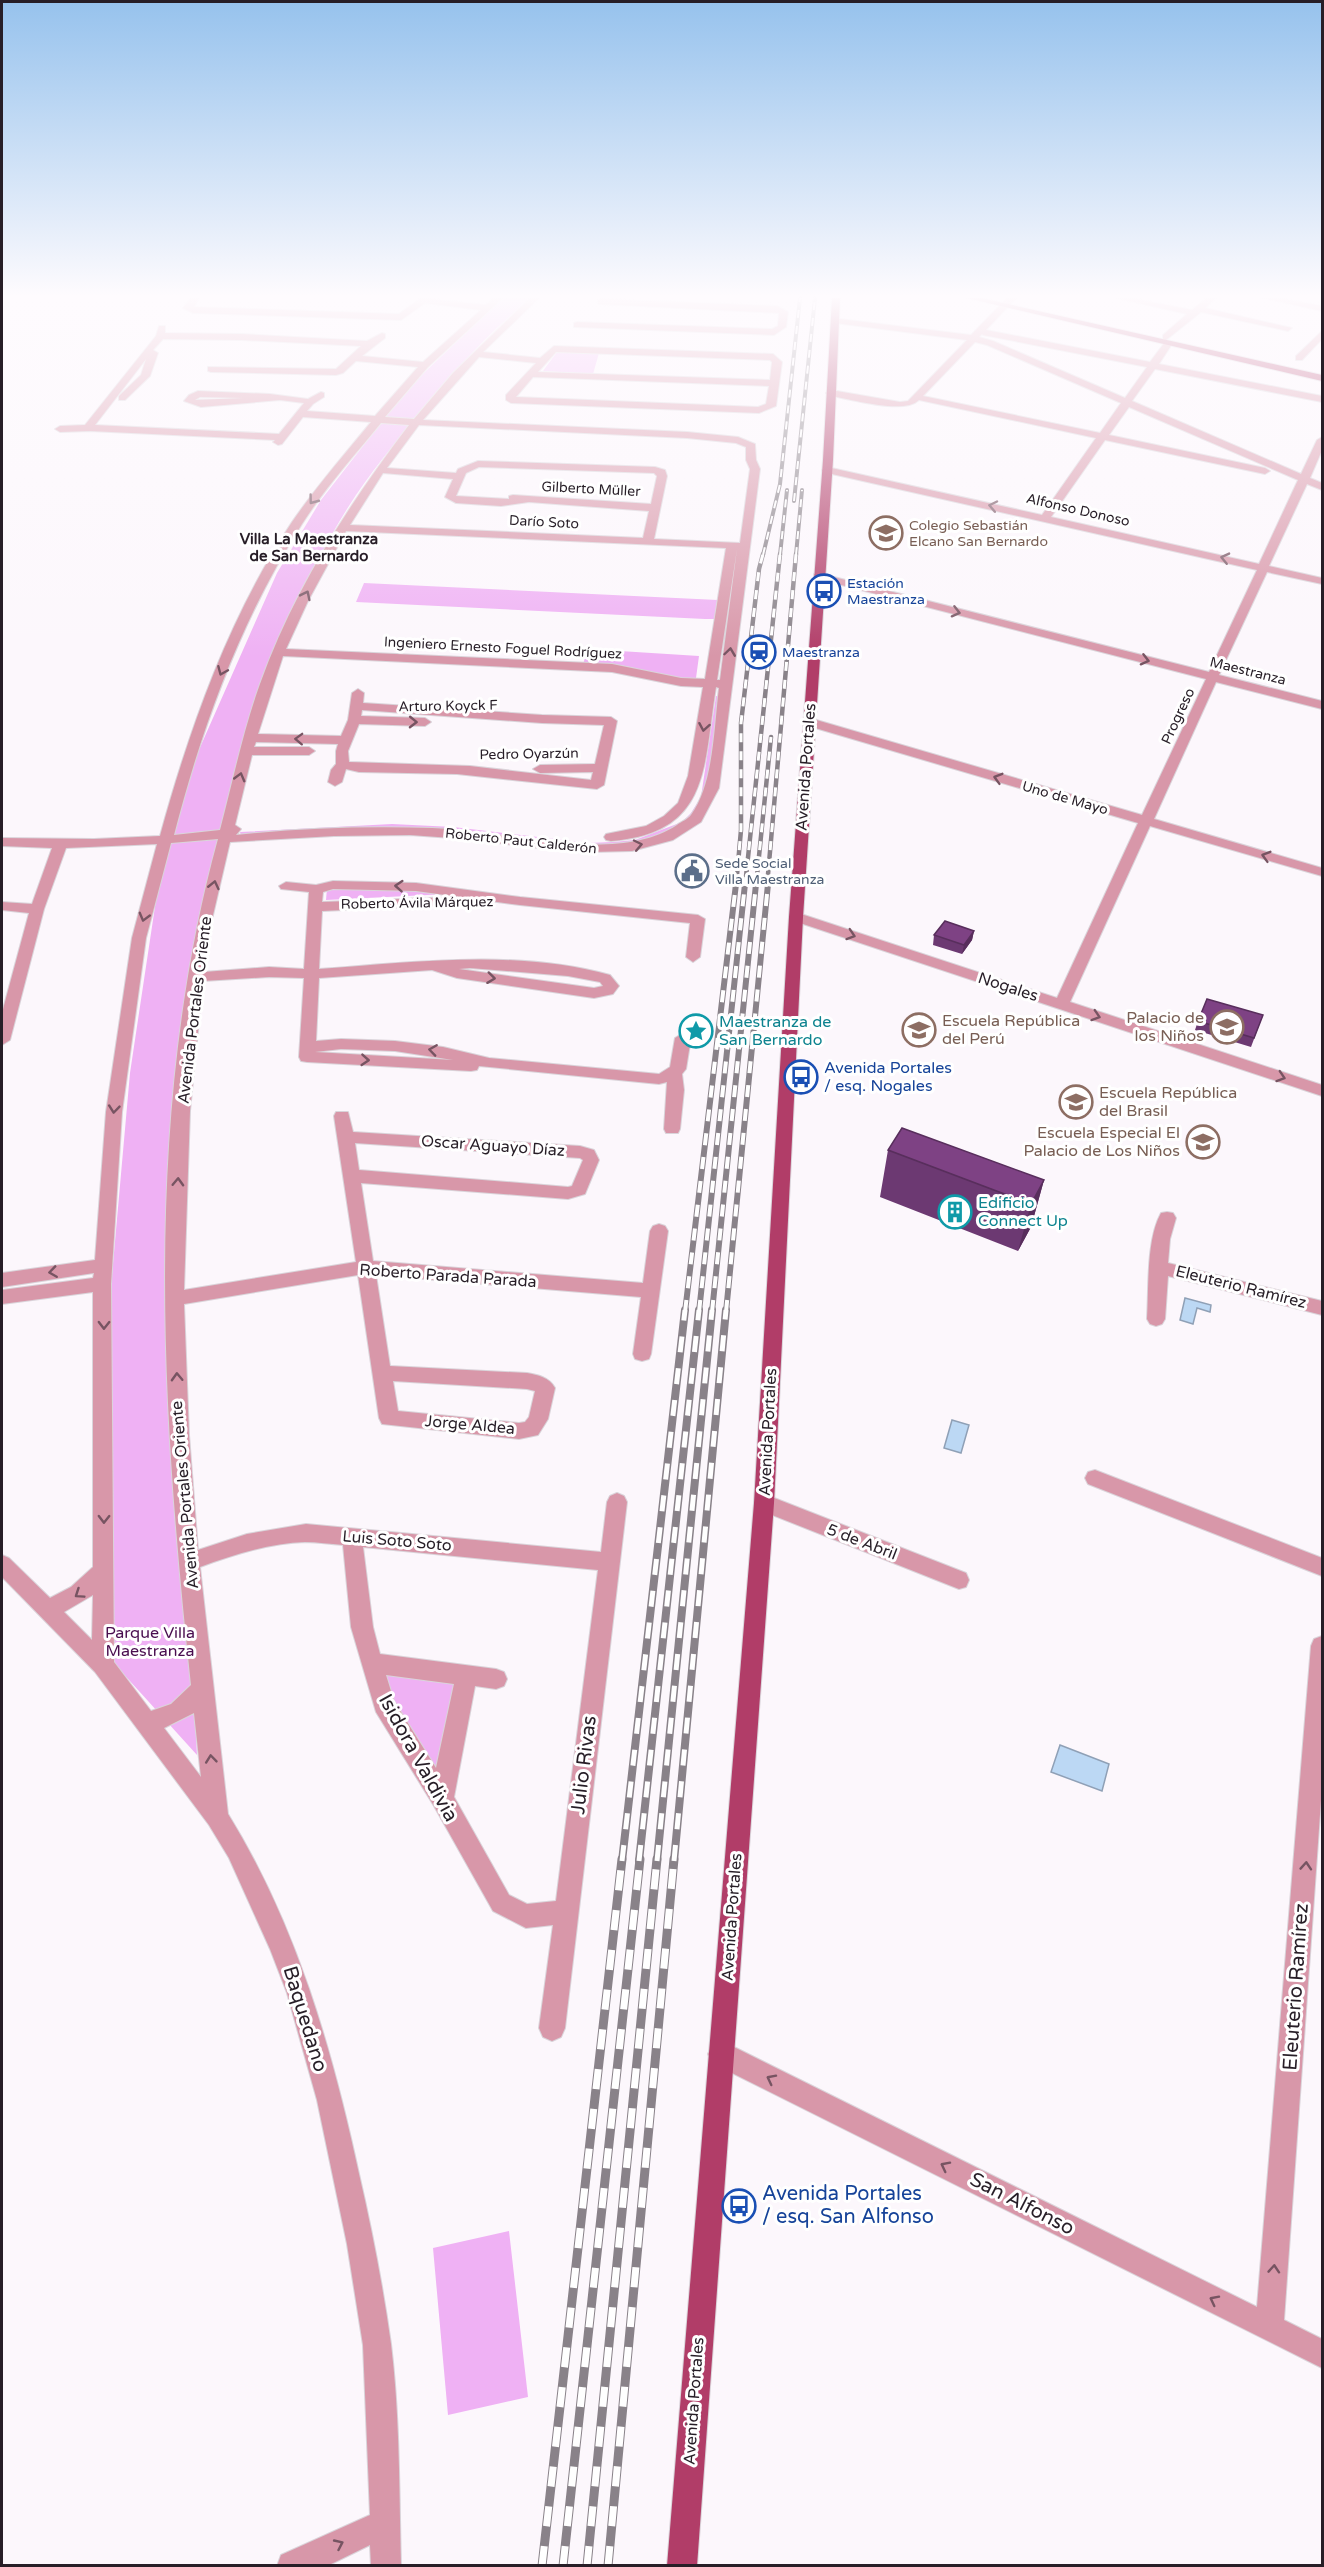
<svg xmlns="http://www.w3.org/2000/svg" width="1324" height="2567" viewBox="0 0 1324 2567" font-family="'Varela Round',sans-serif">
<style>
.green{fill:#efb1f4}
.water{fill:#bcd8f4;stroke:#8fa0b6;stroke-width:1.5}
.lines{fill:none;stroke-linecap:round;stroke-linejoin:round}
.minor-casing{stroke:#dad4da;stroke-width:2}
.major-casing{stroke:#dad4da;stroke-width:2}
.minor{fill:#d897a9;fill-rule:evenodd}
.major{fill:#b13d68;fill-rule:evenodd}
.rail-far4-casing{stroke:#898289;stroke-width:4}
.rail-far3-casing{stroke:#898289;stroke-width:4.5}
.rail-far2-casing{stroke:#898289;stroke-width:6}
.rail-far1-casing{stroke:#898289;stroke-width:8}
.rail-casing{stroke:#898289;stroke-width:9}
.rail-far4{stroke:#fff;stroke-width:2;stroke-dasharray:8;stroke-linecap:butt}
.rail-far3{stroke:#fff;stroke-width:3;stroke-dasharray:9;stroke-linecap:butt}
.rail-far2{stroke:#fff;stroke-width:4;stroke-dasharray:12;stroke-linecap:butt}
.rail-far1{stroke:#fff;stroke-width:5;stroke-dasharray:16;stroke-linecap:butt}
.rail{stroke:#fff;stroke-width:7;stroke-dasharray:20;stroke-linecap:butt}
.wall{fill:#6c3972}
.shaded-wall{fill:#582e5c}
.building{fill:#7e4284;stroke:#582e5c;stroke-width:1.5}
.oneway{stroke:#775462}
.labels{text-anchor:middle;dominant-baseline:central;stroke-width:6;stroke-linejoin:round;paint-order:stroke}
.far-street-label{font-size:14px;fill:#271e27;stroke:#fff}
.far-education-label{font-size:14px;fill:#785e54;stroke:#fff;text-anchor:start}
.far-transit-label{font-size:14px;fill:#164399;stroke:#fff;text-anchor:start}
.far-service-label{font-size:14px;fill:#4e5e75;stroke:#fff;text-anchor:start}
.far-neighbourhood-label{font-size:15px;font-weight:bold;fill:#271e27;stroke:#fff}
.street-label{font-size:16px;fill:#271e27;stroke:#fff}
.education-label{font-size:16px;fill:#785e54;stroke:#fff;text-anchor:end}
.culture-label{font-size:16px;fill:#0d838f;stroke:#fff;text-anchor:start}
.transit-label{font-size:16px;fill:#164399;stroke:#fff;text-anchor:start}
.park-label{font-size:16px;fill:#490d4f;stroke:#fff}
.near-street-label{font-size:20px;fill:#271e27;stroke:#fff}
.near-transit-label{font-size:20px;fill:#164399;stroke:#fff;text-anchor:start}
</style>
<rect width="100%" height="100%" fill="#fcf7fc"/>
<path class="green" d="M503,298h29c-38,29 -69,64 -99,100 -27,32 -54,63 -77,97 -28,42 -50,88 -71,133l-88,312 -25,318 25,497 -88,-97 -1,-258 4,-125 18,-202 29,-193 35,-119 83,-188 44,-73 88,-113z
M557,352h4l38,1 -6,21 -50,-3z
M364,583l354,17 -3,19h-10l-349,-17z
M588,649l111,7 -3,22c-23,6 -49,-8 -71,-12 -13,-2 -28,-2 -42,-2z
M716,696l7,1 -15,100 -15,23 -54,22 -52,4 -152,-17 -194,6 -1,-3 152,-8 61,3 136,16 24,-1 22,-2 47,-18 9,-9 10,-16z
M327,888l141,5 -142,7z
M379,1673l79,7 -18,100 -45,-71z
M509,2231l19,166 -80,18 -15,-167z"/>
<path class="water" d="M1185,1298l26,7 -1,7 -13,-4 -4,16 -13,-4z
M952,1420l17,5 -8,28 -17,-5z
M1060,1745l49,19 -7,27 -51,-19z"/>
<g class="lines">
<g class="minor-casing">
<path id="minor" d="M191,298h8l-5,9 205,7 22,-16 65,7 8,-7h9l-75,69 -43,50 29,2 39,-46 77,-75h9l-56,54 57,6 14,-12 219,8 9,8 -6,44 -17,7 -248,-10 -5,-3v-5l30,-32 -57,-6 -56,63 264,12 51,5 17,7 1,16 4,9 -41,319 -18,34 -28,18 -41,11 -42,1 -43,-3 -81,-10 -56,-4 -76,1 -104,6 -17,73 -9,57 65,-5 35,2 5,-77 -28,-3 -2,-3 7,-4 30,3 17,-4 83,2 104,14 178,18 7,4 -5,38 -7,5 -7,-5 4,-34 -170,-18 -104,-14 -83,-2 -10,3 -1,10 133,-5 7,4 -7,4 -133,6 -3,58c96,-7 197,-20 291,6l9,11 -6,8 -19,4 -137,-20 -25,-8 -113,8 -3,63 25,-2 54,2 48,6 46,11 170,16 11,-7 5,-29 8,-5 8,5 -5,31 -4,5 2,16 -4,39 -2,4h-12l-2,-4 3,-47 -8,2 -180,-18 -2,4 -6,1 -164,-9 -6,-1 -2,-4 5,-79 -35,-1 -66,4 -13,130 -6,179 172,-28 -22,-146 2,-4h12l5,20 227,14 14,4 5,10 -14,34 -17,5 -207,-16 12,78 270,22 7,-52 3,-5 6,-2 6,2 3,5 -17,123 -2,5 -7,2 -7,-2 -2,-5 8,-57 -265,-22 14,91 137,7c11,2 22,4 28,15l-7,31 -10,16 -19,4 -137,-15 -3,-6 -21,-143 -174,29 5,131 9,115 49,-16 59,-10 295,28 6,-50 3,-6 7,-3 7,3 3,6 -62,526 -4,9 -9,4 -9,-4 -4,-9 14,-103 -27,3 -33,-17 -59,-105 -58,-94 -25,-85 -8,-82c-13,-1 -26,-3 -38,-3 -35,1 -72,13 -105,25l28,247c68,110 104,235 131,360 13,56 24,113 32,170 9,73 8,148 10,222h-30l-1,-21 -43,21h-50l4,-11 89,-40 -7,-170 -16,-101 -30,-144 -30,-107 -17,-44 -41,-91 -20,-33 -114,-153 -93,-95v-22l7,3 41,40 21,-11 22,-20v-275l-91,12v-14l91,-12 1,-5 -92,14v-14l93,-13 11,-148 26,-174 25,-94 -91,4 -22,61 -34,131 -8,5v-32l27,-100 -27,-3v-8l30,2 20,-56 -50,-2v-8l92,1 66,-3c30,-109 69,-219 132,-314 24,-35 52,-67 79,-100l-68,-5 -21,27 -4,1 -5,-3 2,-2 -185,-9 -30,1 -5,-3 5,-3 25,-1 71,-89 3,-10h6v7l77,1 125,7 15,-8 3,1v4l-23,18 61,6 58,-52 -56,-7 -24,17 -208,-7 -10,-5zM163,339l79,1 119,6 -25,23 -128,-2v4l3,1 125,3 7,-2 13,-12 62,6 -43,49 -68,-5 6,-7 11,-7v-4l-3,-1 -13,7 -38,-5 -72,-3 -9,4 -5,6 17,6 79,-7 24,3 -25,31 -184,-9 51,-66 -5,16 -22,21v4h6l25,-24 8,-23 -5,-3zM556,352l214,8 2,2 -2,18 -232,-8zM533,377l236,9 -3,18 -8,3 -242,-10zM200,397l44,1 -49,2zM381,423l28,2c-60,79 -115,164 -149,259 -17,47 -27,97 -40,146l-46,5c28,-109 67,-216 128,-311 23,-36 52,-68 79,-101zM419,425l268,13 49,5 10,4v13l4,9 -10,74 -86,-4 13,-63 -2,-6 -10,-3 -177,-6 -20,8 -2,4 -69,-5zM479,467l175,6 3,3 -6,28 -138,-9 -4,1v3l-53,-3 10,-23zM383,473l70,6 -8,18 11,6 45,3 28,-4 120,9 -6,27 -293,-13zM346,531l380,17 -21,131 -24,-1 -69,-14 -326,-15 22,-48zM737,549l-17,131h-3zM283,656l329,16 69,14 22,1 -15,89 -10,27 -14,13 -18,10 -40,8 -2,3 2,3 5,1c100,-8 92,-74 105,-154l3,1c-5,38 -5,96 -28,127 -3,4 -10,7 -14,10 -61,41 -175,5 -245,3 -66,-2 -131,0 -196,7l5,-6 -6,-4 17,-70h57l6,-4 -6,-4h-55l2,-5 82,2 -2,7v13l-5,6 -3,12 7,4 7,-4 4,-13 13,3 98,2 140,15 7,-4 13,-64 -6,-4 -69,-2 -179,-12 1,-10 -6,-4 -6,4 -4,27 -7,16 -83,-2zM362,710l180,13 62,2 -9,39 -55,1 -7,4 7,4 53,-1 -2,8 -121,-14 -121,-4 -1,-11 11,-27 66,2 6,-4 -6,-4 -64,-2zM218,839c-75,273 -57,567 -27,846l-20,19 -20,7 -37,-49 -3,-378 11,-172 24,-174 25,-95zM470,968l98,8 32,6 3,4 -9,2 -135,-19zM341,1049l54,2 58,9 -138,-8zM355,1143l225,15 3,2 -11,26 -4,1 -209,-17zM393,1381l134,8 8,2 -6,26 -4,5 -6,1 -121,-12zM363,1547l235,23 -42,331 -29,3 -18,-9 -55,-98 21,-111 21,3 8,-3 3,-7 -3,-7 -8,-3 -116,-15 -7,-27zM93,1595l-1,45 -28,-28zM386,1675l68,9 -18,84 -42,-67zM194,1713l7,64 -37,-49z
M1007,298h9l-30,32 164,32 15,-20 3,-1 4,3 -13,20 163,32v6l-167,-33 -23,32 169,73 16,-34 5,-3v13l-12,28 12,5v7l-15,-6 -38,82 53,12v6l-55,-12 -48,103 103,26v8l-106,-27 -62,137 168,49v8l-172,-50 -80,176 252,83v11l-531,-176 -2,-3 2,-3h10l256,84 81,-175 -333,-98 -2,-3 2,-3h8l329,96 64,-136 -392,-101v-4h8l387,98 48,-102 -434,-98 -1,-2 5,-3 215,48 54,-77 -177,-38c-15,15 -68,-1 -88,-4l-5,-3 5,-3 69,12 8,-1 59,-61 -132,-17 -3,-1v-4l139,17zM982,334l1,1 164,32 -22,31 -132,-57 -14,-4zM975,342l12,3 134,58 -21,30 -177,-37zM1129,407l169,73 -39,84 -208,-47 54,-77 160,34 5,-3 -5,-3 -156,-33z
M1116,298h15l61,12 15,-12h9l-11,10 87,20 -4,3 -87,-19 -35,28 -3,-1v-4l24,-21z
M1263,298h16l43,8v5z
M601,299l176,7 11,6 -2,15 -12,8 -200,-8v-4l3,-1 195,7 6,-3 1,-13 -181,-9v-4z
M1322,331v8l-20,21h-6v-4z
M1167,1212l6,1 3,5 -6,21 -2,24 154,38v14l-154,-39 -3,43 -3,5 -6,2 -6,-2 -3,-5c2,-31 -1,-79 14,-106z
M1095,1470l227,88v18l-234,-92 -3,-6 3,-6z
M764,1494l202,79 3,7 -3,7 -7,2 -202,-80 -3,-6 3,-6z
M1322,1636v150l-38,534 38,19v29l-610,-305 -4,-9 4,-9 9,-4 9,4 527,262 54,-661 3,-7z"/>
</g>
<g class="major-casing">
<path id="major" d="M832,298h8l-7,162 -30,457 -29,586 -77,1063h-30l87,-1063 35,-586 34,-457z
M967,298h14l341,77v6z"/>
</g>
<use href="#minor" class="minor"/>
<use href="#major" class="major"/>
<g class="rail-far4-casing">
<path id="rail-far4" d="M794,501l21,-203
M763,555l17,-71 20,-186
M780,555l7,-65
M796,555l6,-65"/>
</g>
<g class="rail-far3-casing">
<path id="rail-far3" d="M736,886l5,-56v-107l18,-154 4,-15
M745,886l35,-332
M756,886l15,-149
M767,886l29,-332"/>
</g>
<g class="rail-far2-casing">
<path id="rail-far2" d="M685,1312l51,-428
M699,1312l46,-428
M712,1312l44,-428
M726,1312l42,-428"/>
</g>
<g class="rail-far1-casing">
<path id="rail-far1" d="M622,1861l63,-551
M639,1861l60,-551
M657,1861l55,-551
M674,1861l52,-551"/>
</g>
<g class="rail-casing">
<path id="rail" d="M542,2566l80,-707
M563,2566l77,-707
M587,2566l70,-707
M608,2566l66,-707"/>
</g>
<use href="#rail-far4" class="rail-far4"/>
<use href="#rail-far3" class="rail-far3"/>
<use href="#rail-far2" class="rail-far2"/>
<use href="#rail-far1" class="rail-far1"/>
<use href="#rail" class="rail"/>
</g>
<path class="wall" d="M974,931l-2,9 -10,14 -29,-9 1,-10z
M1263,1015l-12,32 -56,-17 3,-9z
M888,1150l156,30 -13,47 -13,24 -138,-54z"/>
<path class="shaded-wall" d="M974,931l-2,9 -10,14 2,-9z
M1044,1180l-13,47 -13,24 13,-47z"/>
<path class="building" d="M945,921l29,10 -10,14 -30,-10z
M1207,999l56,16 -9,23 -56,-17z
M902,1128l142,52 -13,24 -143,-54z"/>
<defs><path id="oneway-chevron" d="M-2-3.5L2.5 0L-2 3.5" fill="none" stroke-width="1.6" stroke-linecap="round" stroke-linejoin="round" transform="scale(1.5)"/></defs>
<g class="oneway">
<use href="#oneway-chevron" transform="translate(313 500) rotate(127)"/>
<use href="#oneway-chevron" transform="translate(993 506) rotate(-168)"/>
<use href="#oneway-chevron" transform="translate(1225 558) rotate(-167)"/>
<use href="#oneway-chevron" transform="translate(306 595) rotate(-64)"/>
<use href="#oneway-chevron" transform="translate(956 612) rotate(14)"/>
<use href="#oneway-chevron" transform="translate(730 652) rotate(-82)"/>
<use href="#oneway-chevron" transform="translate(1145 660) rotate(14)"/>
<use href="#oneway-chevron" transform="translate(222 671) rotate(113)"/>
<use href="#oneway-chevron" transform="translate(413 722) rotate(1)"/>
<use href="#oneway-chevron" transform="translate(704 727) rotate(100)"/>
<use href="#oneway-chevron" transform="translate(299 739) rotate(-178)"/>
<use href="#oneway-chevron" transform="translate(240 777) rotate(-75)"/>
<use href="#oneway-chevron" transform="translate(998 778) rotate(-164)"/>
<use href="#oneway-chevron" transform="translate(638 845) rotate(-12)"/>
<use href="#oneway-chevron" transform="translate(1266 856) rotate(-164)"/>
<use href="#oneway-chevron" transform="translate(214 885) rotate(-77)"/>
<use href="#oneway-chevron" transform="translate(399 886) rotate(-176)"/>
<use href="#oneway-chevron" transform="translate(144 917) rotate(105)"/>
<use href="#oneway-chevron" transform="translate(851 935) rotate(18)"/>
<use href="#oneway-chevron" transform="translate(491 978) rotate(7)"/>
<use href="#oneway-chevron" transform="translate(1096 1016) rotate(18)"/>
<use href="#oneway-chevron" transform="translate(433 1050) rotate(-172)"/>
<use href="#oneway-chevron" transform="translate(365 1060) rotate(4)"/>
<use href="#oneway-chevron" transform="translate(1281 1077) rotate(18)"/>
<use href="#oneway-chevron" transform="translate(114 1109) rotate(96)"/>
<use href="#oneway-chevron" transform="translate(178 1182) rotate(-88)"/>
<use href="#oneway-chevron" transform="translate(53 1272) rotate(172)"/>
<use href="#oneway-chevron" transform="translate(104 1325) rotate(91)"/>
<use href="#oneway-chevron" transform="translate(177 1377) rotate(-92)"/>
<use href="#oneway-chevron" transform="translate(104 1519) rotate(91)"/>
<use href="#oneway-chevron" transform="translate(79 1594) rotate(146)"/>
<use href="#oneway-chevron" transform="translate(211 1759) rotate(-96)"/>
<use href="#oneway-chevron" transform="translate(1306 1866) rotate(-86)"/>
<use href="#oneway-chevron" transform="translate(771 2079) rotate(-153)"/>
<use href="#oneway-chevron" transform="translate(945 2166) rotate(-153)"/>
<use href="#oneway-chevron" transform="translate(1274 2269) rotate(-86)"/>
<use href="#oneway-chevron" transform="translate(1214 2300) rotate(-153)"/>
<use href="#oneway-chevron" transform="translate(339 2544) rotate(-25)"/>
</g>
<linearGradient id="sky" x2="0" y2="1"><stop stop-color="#96c2ed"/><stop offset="0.45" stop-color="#fefbfe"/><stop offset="1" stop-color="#fefbfe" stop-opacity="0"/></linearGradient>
<rect width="1324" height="657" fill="url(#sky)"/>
<defs>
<g id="school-ring" transform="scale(1.725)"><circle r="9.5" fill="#fff" stroke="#8d6e63" stroke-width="1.5"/><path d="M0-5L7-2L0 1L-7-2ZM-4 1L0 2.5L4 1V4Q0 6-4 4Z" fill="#8d6e63"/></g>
<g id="bus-ring" transform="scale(1.725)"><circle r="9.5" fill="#fff" stroke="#1a4fb4" stroke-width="1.5"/><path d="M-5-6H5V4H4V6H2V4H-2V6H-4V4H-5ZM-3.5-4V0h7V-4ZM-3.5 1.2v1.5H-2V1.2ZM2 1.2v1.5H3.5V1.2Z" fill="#1a4fb4"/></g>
<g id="station-ring" transform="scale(1.725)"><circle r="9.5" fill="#fff" stroke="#1a4fb4" stroke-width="1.5"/><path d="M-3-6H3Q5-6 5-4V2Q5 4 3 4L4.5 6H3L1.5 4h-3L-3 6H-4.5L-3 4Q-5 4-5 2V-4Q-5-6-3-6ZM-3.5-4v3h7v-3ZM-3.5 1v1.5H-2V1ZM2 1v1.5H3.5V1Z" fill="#1a4fb4"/></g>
<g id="civic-ring" transform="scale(1.725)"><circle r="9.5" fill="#fff" stroke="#5c6f8a" stroke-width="1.5"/><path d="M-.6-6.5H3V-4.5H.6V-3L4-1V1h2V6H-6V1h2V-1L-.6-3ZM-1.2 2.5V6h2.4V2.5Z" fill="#5c6f8a"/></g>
<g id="sight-ring" transform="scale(1.725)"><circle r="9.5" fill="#fff" stroke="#0f9aa8" stroke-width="1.5"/><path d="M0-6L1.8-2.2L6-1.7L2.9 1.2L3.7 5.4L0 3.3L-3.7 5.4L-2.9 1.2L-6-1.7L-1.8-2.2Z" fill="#0f9aa8"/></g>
<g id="building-ring" transform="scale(1.725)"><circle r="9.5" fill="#fff" stroke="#0f9aa8" stroke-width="1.5"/><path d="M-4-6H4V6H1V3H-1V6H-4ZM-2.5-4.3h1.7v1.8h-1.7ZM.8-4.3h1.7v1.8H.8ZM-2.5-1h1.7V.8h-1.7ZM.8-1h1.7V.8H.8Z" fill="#0f9aa8"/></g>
</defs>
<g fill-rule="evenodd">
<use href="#school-ring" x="886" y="533"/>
<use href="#bus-ring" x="824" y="591"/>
<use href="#station-ring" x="759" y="652"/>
<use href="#civic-ring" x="692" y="871"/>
<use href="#school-ring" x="1227" y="1027"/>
<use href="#school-ring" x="919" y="1030"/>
<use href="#sight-ring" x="696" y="1031"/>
<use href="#bus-ring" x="801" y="1077"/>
<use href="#school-ring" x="1076" y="1102"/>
<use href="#school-ring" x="1203" y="1142"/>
<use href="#building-ring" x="955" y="1212"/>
<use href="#bus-ring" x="739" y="2206"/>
</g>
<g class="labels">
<g class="far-street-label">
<text transform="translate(591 489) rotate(3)">Gilberto Müller</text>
<text transform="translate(1078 510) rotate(13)">Alfonso Donoso</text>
<text transform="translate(544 522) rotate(3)">Darío Soto</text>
<text transform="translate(503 648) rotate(3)">Ingeniero Ernesto Foguel Rodríguez</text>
<text transform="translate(1248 671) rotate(14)">Maestranza</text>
<text transform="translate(448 706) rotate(-1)">Arturo Koyck F</text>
<text transform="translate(1178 716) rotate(-65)">Progreso</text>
<text transform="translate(529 754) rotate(-1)">Pedro Oyarzún</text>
<text transform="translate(1065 798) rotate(16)">Uno de Mayo</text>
<text transform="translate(521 841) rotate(6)">Roberto Paut Calderón</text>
<text transform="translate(417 903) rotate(-1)">Roberto Ávila Márquez</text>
</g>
<g class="far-education-label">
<text x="909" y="525">Colegio Sebastián<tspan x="909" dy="16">Elcano San Bernardo</tspan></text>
</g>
<g class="far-transit-label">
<text x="847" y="583">Estación<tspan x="847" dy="16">Maestranza</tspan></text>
<text x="782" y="652">Maestranza</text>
</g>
<g class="far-service-label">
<text x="715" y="863">Sede Social<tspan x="715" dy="16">Villa Maestranza</tspan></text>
</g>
<g class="far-neighbourhood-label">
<text x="309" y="539">Villa La Maestranza<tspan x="309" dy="17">de San Bernardo</tspan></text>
</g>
<g class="street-label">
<text transform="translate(806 767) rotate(-86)">Avenida Portales</text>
<text transform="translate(1008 987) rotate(18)">Nogales</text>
<text transform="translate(195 1010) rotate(-83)">Avenida Portales Oriente</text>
<text transform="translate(493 1146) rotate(4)">Oscar Aguayo Díaz</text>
<text transform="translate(448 1276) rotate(4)">Roberto Parada Parada</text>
<text transform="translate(1241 1287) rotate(14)">Eleuterio Ramírez</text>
<text transform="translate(470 1425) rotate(5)">Jorge Aldea</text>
<text transform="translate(768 1432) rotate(-87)">Avenida Portales</text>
<text transform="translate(185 1495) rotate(-95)">Avenida Portales Oriente</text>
<text transform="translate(397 1541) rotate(5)">Luis Soto Soto</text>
<text transform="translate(862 1542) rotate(21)">5 de Abril</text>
<text transform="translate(732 1917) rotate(-86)">Avenida Portales</text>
<text transform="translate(694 2401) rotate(-86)">Avenida Portales</text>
</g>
<g class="education-label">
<text x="1204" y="1018">Palacio de<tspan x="1204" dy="18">los Niños</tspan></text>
<text x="942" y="1021" text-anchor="start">Escuela República<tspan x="942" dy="18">del Perú</tspan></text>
<text x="1099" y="1093" text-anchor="start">Escuela República<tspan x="1099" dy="18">del Brasil</tspan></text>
<text x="1180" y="1133">Escuela Especial El<tspan x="1180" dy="18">Palacio de Los Niños</tspan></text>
</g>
<g class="culture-label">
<text x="719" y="1022">Maestranza de<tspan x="719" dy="18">San Bernardo</tspan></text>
<text x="978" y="1203">Edificio<tspan x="978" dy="18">Connect Up</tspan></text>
</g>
<g class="transit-label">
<text x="824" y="1068">Avenida Portales<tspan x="824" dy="18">/ esq. Nogales</tspan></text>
</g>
<g class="park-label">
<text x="150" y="1633">Parque Villa<tspan x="150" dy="18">Maestranza</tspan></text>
</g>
<g class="near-street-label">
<text transform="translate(418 1758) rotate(61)">Isidora Valdivia</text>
<text transform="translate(584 1765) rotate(-83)">Julio Rivas</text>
<text transform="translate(1296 1987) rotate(-86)">Eleuterio Ramírez</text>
<text transform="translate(305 2019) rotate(73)">Baquedano</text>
<text transform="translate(1022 2204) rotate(27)">San Alfonso</text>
</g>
<g class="near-transit-label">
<text x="762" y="2194">Avenida Portales<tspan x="762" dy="23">/ esq. San Alfonso</tspan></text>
</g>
</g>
<rect width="1324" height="2567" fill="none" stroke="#271e27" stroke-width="6"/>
</svg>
